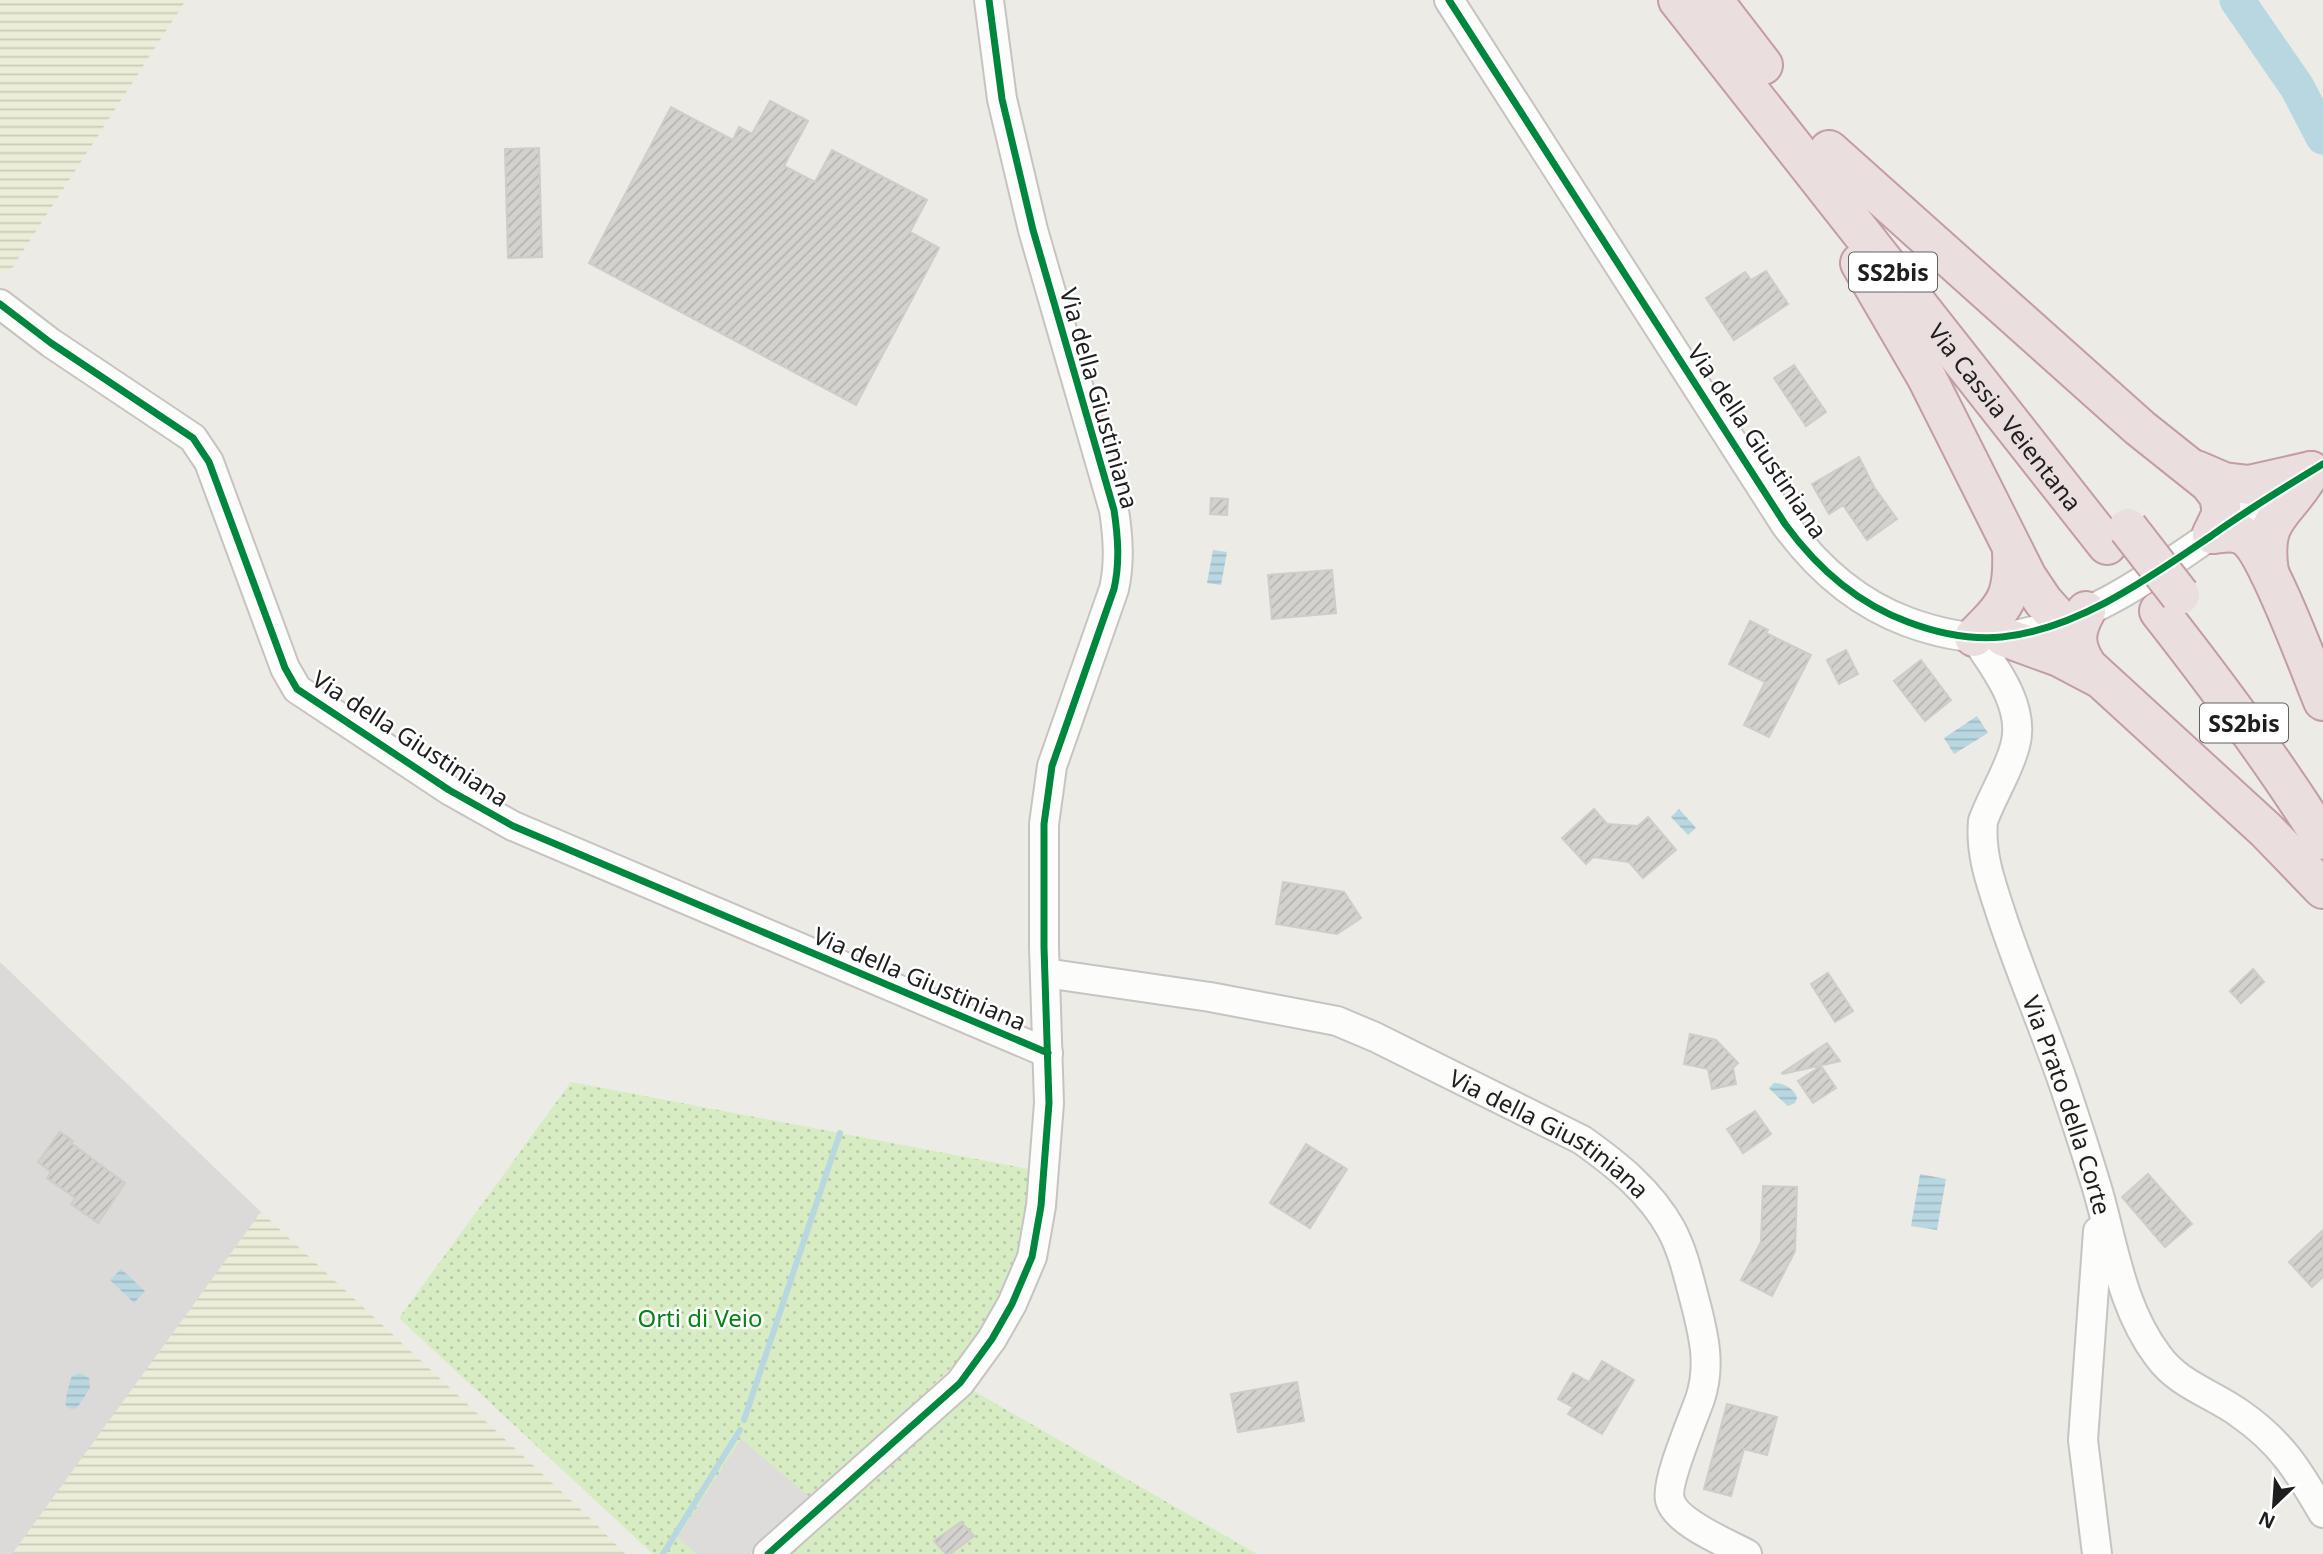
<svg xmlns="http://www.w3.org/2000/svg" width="2323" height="1554" viewBox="0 0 2323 1554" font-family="'Noto Sans',sans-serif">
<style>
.residential{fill:#dbdad8}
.farmland{fill:url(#farmland-rules)}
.garden{fill:url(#garden-dots)}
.parking{fill:#dddcda}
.water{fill:url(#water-rules)}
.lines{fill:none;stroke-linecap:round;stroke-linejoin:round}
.stream{stroke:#b8d7e1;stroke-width:6}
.river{stroke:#b8d7e1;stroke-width:35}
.building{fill:url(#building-hatch);stroke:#d0ccc7;stroke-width:2}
.minor-casing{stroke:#c5c4c2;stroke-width:32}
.highway-casing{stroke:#c39ca5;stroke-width:42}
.minor{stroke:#fcfcfb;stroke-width:28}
.highway{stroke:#eadedf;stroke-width:38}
.highway-bridge-casing{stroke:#c39ca5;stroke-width:42;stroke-linecap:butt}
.highway-bridge{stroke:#eadedf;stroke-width:38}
.cycleway-casing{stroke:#fff;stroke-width:11}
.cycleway{stroke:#00873e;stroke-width:7}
.labels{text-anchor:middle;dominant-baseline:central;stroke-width:5;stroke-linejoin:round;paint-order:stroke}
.shield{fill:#fff;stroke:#626262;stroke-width:2}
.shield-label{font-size:23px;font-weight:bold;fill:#1e1e1e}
.street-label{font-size:24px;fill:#1e1e1e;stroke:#fff}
.park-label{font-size:24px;fill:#068216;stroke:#fff}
</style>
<defs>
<pattern id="farmland-rules" width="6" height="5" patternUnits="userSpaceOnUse" patternTransform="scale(1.75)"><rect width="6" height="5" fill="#ebedd8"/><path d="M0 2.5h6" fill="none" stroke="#c9cbb9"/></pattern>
<pattern id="garden-dots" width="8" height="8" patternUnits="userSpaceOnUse" patternTransform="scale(1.75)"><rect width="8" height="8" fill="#d7ecc3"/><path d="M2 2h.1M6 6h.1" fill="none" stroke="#b8caa7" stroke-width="1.8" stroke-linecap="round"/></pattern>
<pattern id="water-rules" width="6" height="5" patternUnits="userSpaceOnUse" patternTransform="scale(1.75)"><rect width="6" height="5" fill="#b8d7e1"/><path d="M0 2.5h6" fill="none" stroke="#9eb8c1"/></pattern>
<pattern id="building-hatch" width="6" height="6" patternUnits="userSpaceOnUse" patternTransform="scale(1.75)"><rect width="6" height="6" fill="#d4d2cf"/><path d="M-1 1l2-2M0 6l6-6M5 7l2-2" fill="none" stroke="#b6b4b1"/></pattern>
</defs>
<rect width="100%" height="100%" fill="#ecebe6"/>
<path class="residential" d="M0,962l261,250 -248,342h-13z"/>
<path class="farmland" d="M0,0h186l-174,268 -12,6z
M261,1212l332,309 32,33h-613z"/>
<path class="garden" d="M571,1082l473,90 -25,93 -41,73 -24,27 -89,84 -115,105h-97l-254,-236z
M960,1383l297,171h-470z"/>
<path class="parking" d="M741,1439l70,59 -61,56h-54l-18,-17z"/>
<path class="water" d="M1213,550l14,2 -6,33 -14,-2z
M1977,716l11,17 -34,21 -10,-16z
M1679,809l17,19 -8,7 -17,-18z
M1774,1083c9,0 21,6 23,15l-2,5 -7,3c-2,-2 -18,-16 -19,-18z
M1920,1174l26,5 -9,51 -26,-4z
M121,1269l24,22 -11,12 -24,-23z
M80,1373l9,5 1,10 -13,20 -6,1 -5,-3c-2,-5 4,-25 6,-30z"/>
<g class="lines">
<path class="stream" d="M744,1420l96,-287
M663,1554l77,-124"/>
<path class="river" d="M2237,0l60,87 26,50"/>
</g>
<path class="building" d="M770,101l38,20 -24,45 31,16 17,-32 95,50 -17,32 29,16 -83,157 -267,-142 82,-156 62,33 6,-13 13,7z
M539,148l3,109 -34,1 -3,-109z
M1766,271l22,33 -54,36 -28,-42 39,-26 6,8z
M1794,365l32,47 -20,14 -32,-48z
M1859,457l15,30 23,32 -30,21 -24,-35 -14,9 -17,-30z
M1211,498l17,1 -1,16 -17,-1z
M1332,570l4,43 -64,6 -4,-44z
M1750,621l18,9 -2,3 45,22 -42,82 -25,-12 21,-43 -36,-18z
M1846,650l12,24 -19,10 -12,-24z
M1921,660l30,40 -26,21 -31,-40z
M1594,809l13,15 31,2 10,-9 28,33 -33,28 -14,-16 -36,-5 -7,7 -24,-26z
M1283,882l61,10 17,26 -24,16 -61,-10z
M2253,969l11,13 -23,21 -11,-12z
M1828,973l25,38 -18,11 -24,-38z
M1690,1034l26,6 22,23 -5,5 3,16 -24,5 -4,-20 -24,-5z
M1827,1043l13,18 -57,13 -1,-1z
M1821,1066l15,22 -23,15 -15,-22z
M1755,1111l16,23 -28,19 -16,-24z
M60,1132l13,9 -2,2 54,40 -27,40 -27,-19 4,-6 -28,-20 4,-6 -13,-10z
M1306,1144l41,25 -37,59 -40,-25z
M2148,1174l44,50 -27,23 -43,-50z
M1763,1186l34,1 -2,64 -23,45 -31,-16 20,-38z
M2323,1230v47l-11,10 -23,-25z
M1602,1361l32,19 -32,54 -34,-20 5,-7 -15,-8 15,-26 16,9z
M1297,1382l7,39 -66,11 -7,-38z
M1727,1404l50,13 -10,38 -23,-6 -13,47 -27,-7z
M961,1522l13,14 -24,18h-4l-12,-13z"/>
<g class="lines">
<g class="minor-casing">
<g id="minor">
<path d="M1449,0l336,524c32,44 71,79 123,98 30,11 62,18 94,15 77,-9 147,-59 209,-102 28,-19 57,-36 86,-55"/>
<path d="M0,304l51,39 142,95 16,24 76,206 12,21 152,101 64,36 535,227"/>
<path id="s1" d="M1974,637c21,31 52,70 41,109 -7,26 -23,50 -32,75 -3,33 8,62 18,93 19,58 44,115 64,174 11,33 22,67 32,100 17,58 24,119 61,168 21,29 53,37 81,57 42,29 59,57 84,100"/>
<path id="s2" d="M1045,973l165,24 127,24 38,16 207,103c35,25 68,51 89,89 13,24 18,51 25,76 8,32 15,61 4,94 -7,20 -35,84 -30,101 6,23 57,43 77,54"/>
<path d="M768,1554l192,-171 32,-44 20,-35 20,-47 9,-51 8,-103 -5,-156v-123l8,-58 62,-177c6,-27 4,-52 0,-79l-81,-280 -31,-131 -13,-99"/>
<path d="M2097,1554l-14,-114 15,-209"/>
</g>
</g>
<g class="highway-casing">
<g id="highway">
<path id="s3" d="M1678,0l429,545"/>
<path d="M1713,0l50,65"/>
<path d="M1829,150l311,278 69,55 10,13 2,11v8l-9,19"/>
<path d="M1860,263l67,115 100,199 16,24 18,20"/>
<path d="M2196,470l28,12 25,3 62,-14"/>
<path d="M2212,534c11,-1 22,-4 32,2 22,13 67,136 79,165"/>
<path d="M2269,572c-9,-58 18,-57 42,-101"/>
<path d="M2086,611c-12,21 -12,36 2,56l178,163 57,59"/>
<path d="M2159,611c58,74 114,149 164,229"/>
<path d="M1974,637c32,-32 40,-40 38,-86"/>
<path d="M2004,637l55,20 38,20"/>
</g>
</g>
<use href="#minor" class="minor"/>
<use href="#highway" class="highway"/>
<g class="highway-bridge-casing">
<path id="highway-bridge" d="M2128,528l52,67"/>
</g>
<use href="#highway-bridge" class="highway-bridge"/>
<g class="cycleway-casing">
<path id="cycleway" d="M1449,0l336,524c32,44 71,79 123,98 29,11 62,18 94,15 76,-8 147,-59 209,-101 36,-26 74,-49 112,-72
M0,304l51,39 142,95 16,24 76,206 12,21 152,101 64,36 535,227
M768,1554l192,-171 32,-44 20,-35 20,-47 9,-51 8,-103 -5,-156v-123l8,-58 62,-177c6,-27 4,-52 0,-79l-81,-280 -31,-131 -13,-99"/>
</g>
<use href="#cycleway" class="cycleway"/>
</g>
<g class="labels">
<g class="shield">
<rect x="1849" y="252.5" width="88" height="39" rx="5"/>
<rect x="2200" y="703.5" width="88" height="39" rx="5"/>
</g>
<g class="shield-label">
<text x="1893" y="272">SS2bis</text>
<text x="2244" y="723">SS2bis</text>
</g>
<g class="street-label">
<text transform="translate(1100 398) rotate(74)">Via della Giustiniana</text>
<text stroke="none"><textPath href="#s3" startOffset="530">Via Cassia Veientana</textPath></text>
<text transform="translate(1758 441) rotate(56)">Via della Giustiniana</text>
<text transform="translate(411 738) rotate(33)">Via della Giustiniana</text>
<text transform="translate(920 978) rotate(23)">Via della Giustiniana</text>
<text stroke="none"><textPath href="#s1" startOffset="500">Via Prato della Corte</textPath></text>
<text stroke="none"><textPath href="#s2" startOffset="537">Via della Giustiniana</textPath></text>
</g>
<g class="park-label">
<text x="700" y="1317">Orti di Veio</text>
</g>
</g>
<g transform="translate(2274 1505) rotate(205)" stroke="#ffffff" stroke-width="5" paint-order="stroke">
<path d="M0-5L12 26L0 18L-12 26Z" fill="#1e1e1e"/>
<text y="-10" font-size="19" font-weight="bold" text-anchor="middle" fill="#1e1e1e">N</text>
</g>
</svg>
